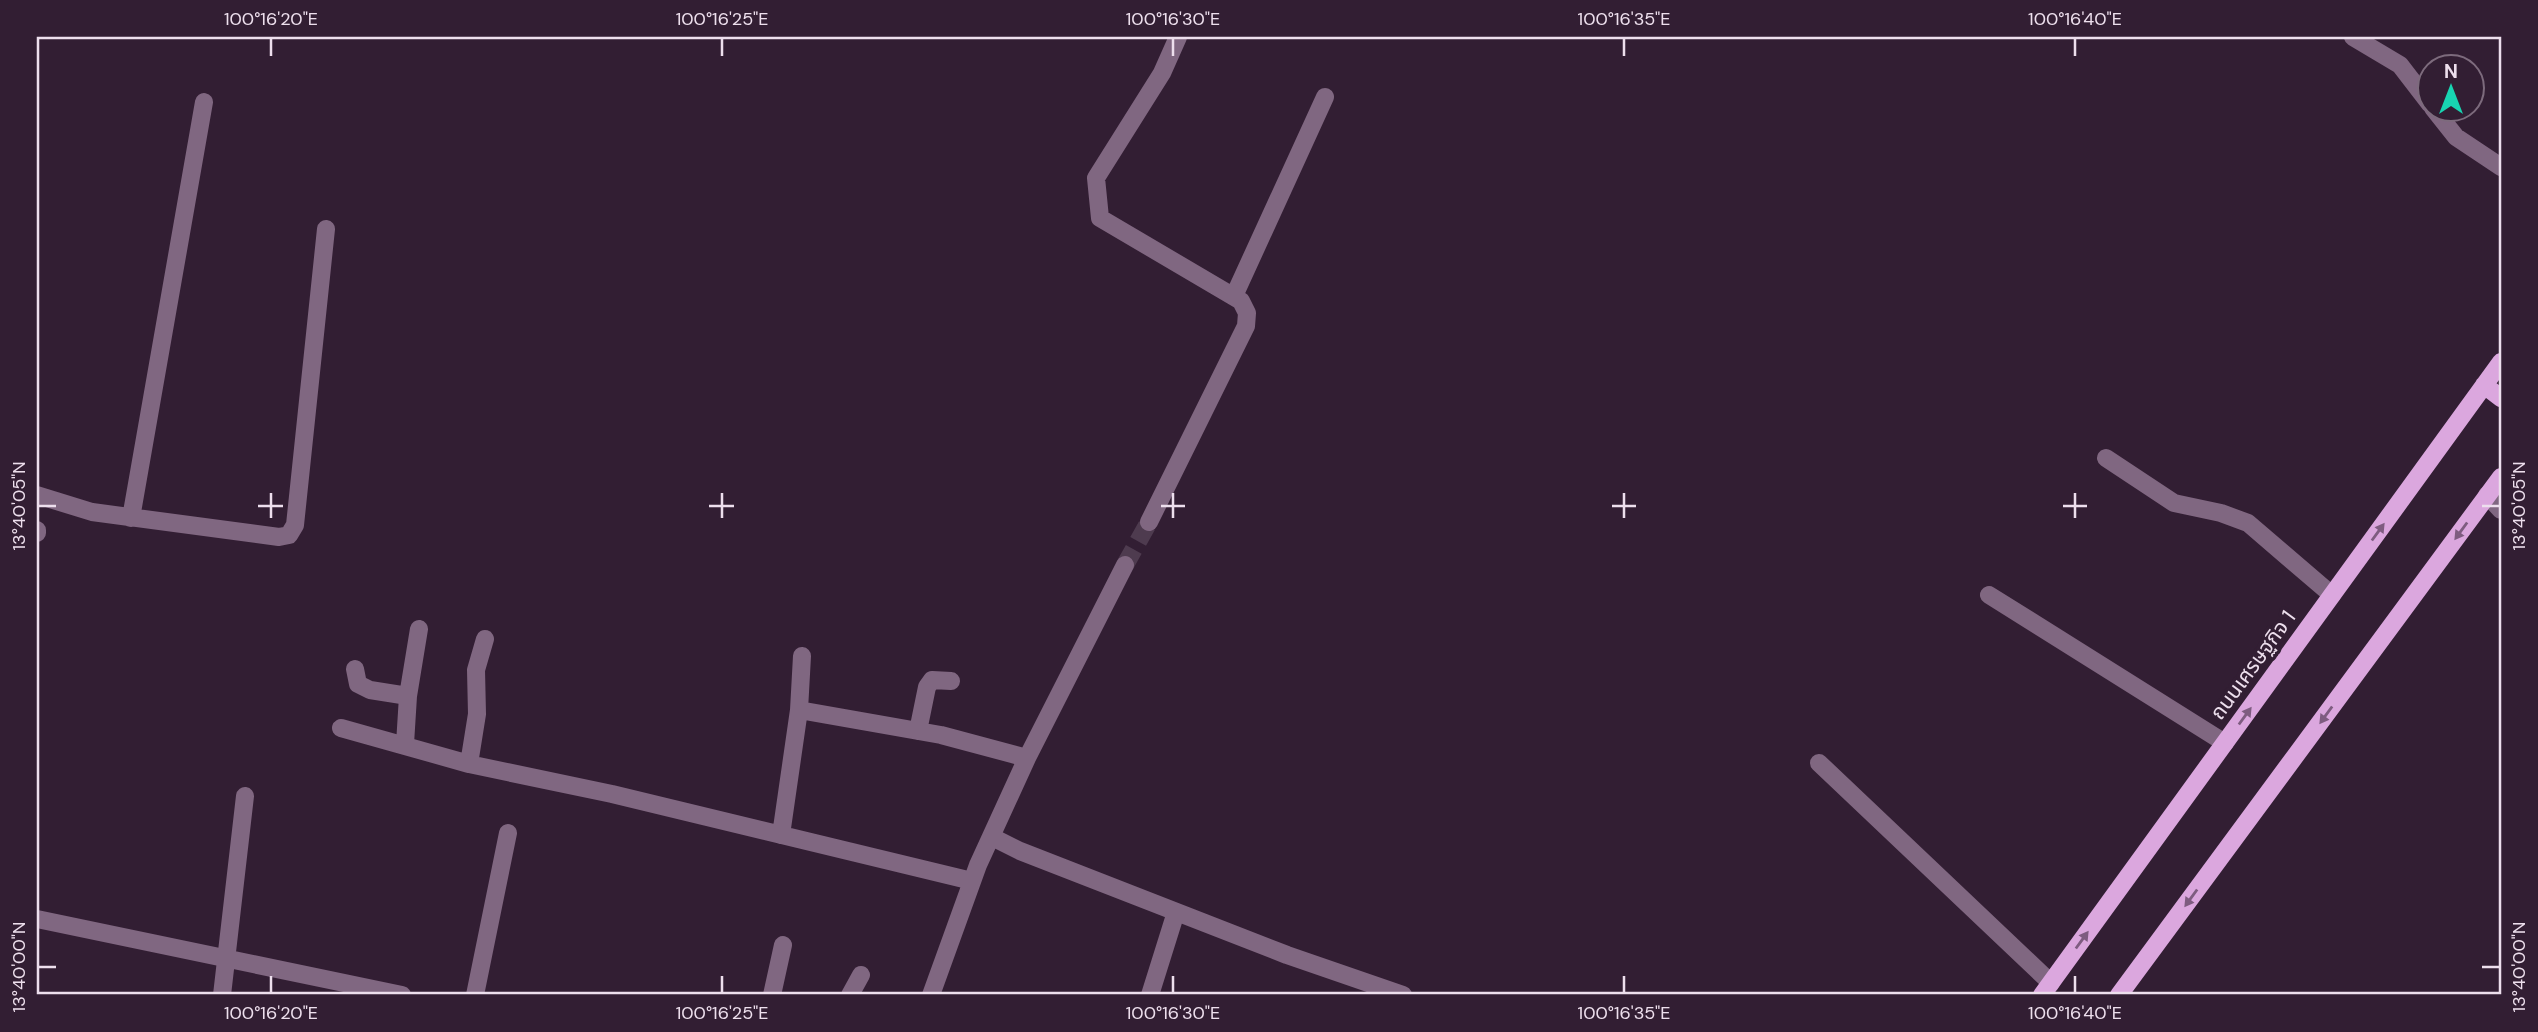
<svg xmlns="http://www.w3.org/2000/svg" width="2538" height="1032" viewBox="0 0 2538 1032" font-family="'DM Sans','Noto Sans Thai',sans-serif">
<style>
.lines{fill:none;stroke-linecap:round;stroke-linejoin:round}
.minor-tunnel{stroke:#4e3b4f;stroke-width:18;stroke-dasharray:18 9;stroke-linecap:butt}
.minor{stroke:#806781;stroke-width:18}
.major{stroke:#dba7de;stroke-width:18}
.oneway{fill:#7e5c80}
.ticks{fill:none;stroke:#eddfed;stroke-width:2.5}
.labels{text-anchor:middle;dominant-baseline:central;stroke-width:7;stroke-linejoin:round;paint-order:stroke}
.street-label{font-size:21px;fill:#eddfed;stroke:#321e33}
.neatline{fill:none;stroke:#eddfed;stroke-width:2.5}
.ticks-label{font-size:18px;text-anchor:middle;fill:#eddfed}
</style>
<rect width="100%" height="100%" fill="#321e33"/>
<g class="lines">
<path class="minor-tunnel" d="M1125,565l24,-43"/>
<path class="minor" d="M2353,37l47,28 30,39
M2433,108l23,29 45,30
M1234,296l91,-199
M2106,458l68,45 47,10 27,10 84,72
M37,495l55,17 187,25 10,-2 6,-10 31,-296
M2487,495l14,15
M131,518l73,-416
M1149,522l97,-196 1,-13 -6,-12 -141,-83 -4,-40 66,-105 16,-36
M37,533v-3
M1989,595l236,148
M802,656l-3,54 142,25 86,23
M355,669l3,15 12,6 38,6 -3,48
M408,696l11,-67
M341,728l128,36 143,30 360,87
M918,731l9,-44 5,-7 19,1
M1819,763l232,220
M469,764l8,-50 -1,-44 9,-31
M781,835l18,-125
M992,837l28,14 267,104 116,40
M37,919l365,76
M222,995l23,-199
M475,995l33,-162
M772,995l11,-50
M850,995l11,-20
M931,995l47,-130 49,-107 98,-193
M1150,995l26,-83"/>
<path class="major" d="M2484,385l17,13
M2042,995l459,-633
M2119,995l382,-518"/>
</g>
<defs><path id="oneway-solid" d="M-6-.8H1V-3.2L6.5 0L1 3.2V.8H-6Z" transform="scale(1.75)"/></defs>
<g class="oneway">
<use href="#oneway-solid" transform="translate(2461 531) rotate(126)"/>
<use href="#oneway-solid" transform="translate(2378 532) rotate(-54)"/>
<use href="#oneway-solid" transform="translate(2326 715) rotate(126)"/>
<use href="#oneway-solid" transform="translate(2245 716) rotate(-54)"/>
<use href="#oneway-solid" transform="translate(2191 898) rotate(126)"/>
<use href="#oneway-solid" transform="translate(2082 940) rotate(-54)"/>
</g>
<path class="ticks" d="M271,38v18M722,38v18M1173,38v18M1624,38v18M2075,38v18M271,493v25M722,493v25M1173,493v25M1624,493v25M2075,493v25M38,506h18M258,506h25M709,506h25M1161,506h24M1612,506h24M2063,506h24M2482,506h18M38,967h18M2482,967h18M271,976v17M722,976v17M1173,976v17M1624,976v17M2075,976v17"/>
<g class="labels">
<g class="street-label">
<text transform="translate(2253 665) rotate(-54)">ถนนเศรษฐกิจ 1</text>
</g>
</g>
<rect width="2538" height="1032" fill="none" stroke="#321e33" stroke-width="77"/>
<g transform="translate(2451 88)"><circle r="33" fill="#321e33" stroke="#7d6b7d" stroke-width="2"/>
<path d="M0-5L12 26L0 18L-12 26Z" fill="#18d5b2"/>
<text y="-10" font-size="19" font-weight="bold" text-anchor="middle" fill="#eddfed">N</text>
</g>
<rect x="38" y="38" width="2462" height="955" class="neatline"/>
<g class="ticks-label">
<text x="271" y="25">100°16'20"E</text>
<text x="722" y="25">100°16'25"E</text>
<text x="1173" y="25">100°16'30"E</text>
<text x="1624" y="25">100°16'35"E</text>
<text x="2075" y="25">100°16'40"E</text>
<text transform="translate(19 506) rotate(-90)" y="6">13°40'05"N</text>
<text transform="translate(2519 506) rotate(-90)" y="6">13°40'05"N</text>
<text transform="translate(19 967) rotate(-90)" y="6">13°40'00"N</text>
<text transform="translate(2519 967) rotate(-90)" y="6">13°40'00"N</text>
<text x="271" y="1019">100°16'20"E</text>
<text x="722" y="1019">100°16'25"E</text>
<text x="1173" y="1019">100°16'30"E</text>
<text x="1624" y="1019">100°16'35"E</text>
<text x="2075" y="1019">100°16'40"E</text>
</g>
</svg>
